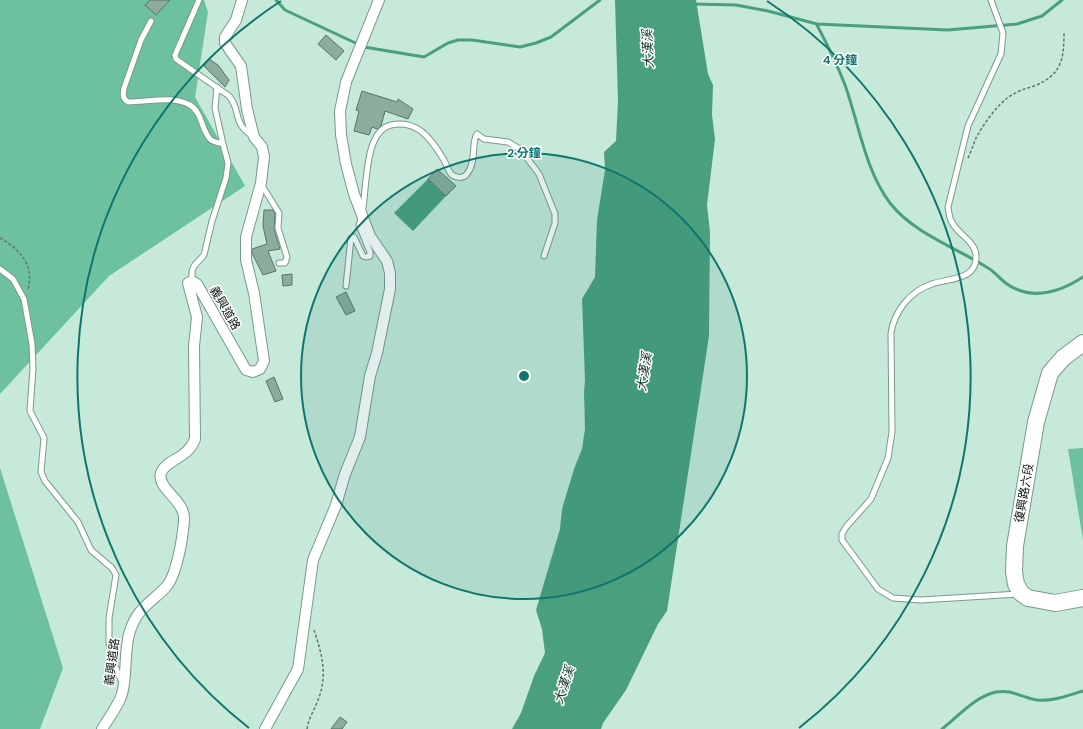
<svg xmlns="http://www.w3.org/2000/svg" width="1083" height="729" viewBox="0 0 1083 729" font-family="'DM Sans','Noto Sans TC',sans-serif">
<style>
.forest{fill:#6dc19f}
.water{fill:#4a9f7e}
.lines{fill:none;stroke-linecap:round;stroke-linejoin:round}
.stream{stroke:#4a9f7e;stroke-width:3}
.building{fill:#8cac9d;stroke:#567567}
.service-casing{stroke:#79998b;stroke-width:7}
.minor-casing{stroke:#79998b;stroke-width:12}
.primary-casing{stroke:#79998b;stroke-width:18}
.path{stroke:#61776d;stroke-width:1.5;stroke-dasharray:3 2;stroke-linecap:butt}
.service{stroke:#fff;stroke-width:5}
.minor{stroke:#fff;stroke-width:10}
.primary{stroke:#fff;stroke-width:16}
.ring{fill:none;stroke:#0f766e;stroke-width:2}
.labels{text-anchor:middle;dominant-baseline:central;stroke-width:3;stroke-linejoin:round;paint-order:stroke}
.street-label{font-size:12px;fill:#0b1712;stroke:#fff}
.water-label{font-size:13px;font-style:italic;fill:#13392b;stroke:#fff}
.centre{fill:#0f766e;stroke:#fff;stroke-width:2}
.ring-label{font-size:12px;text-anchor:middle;font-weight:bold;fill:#0f766e;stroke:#fff;stroke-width:3;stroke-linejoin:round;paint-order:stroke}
</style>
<rect width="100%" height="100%" fill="#c7e9d9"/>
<path class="forest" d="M0,0h204l4,12 -13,85 50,89 -136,90 -109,118z
M1083,448v92l-15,-91z
M0,468l63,200 -23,61h-40z"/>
<path class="water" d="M615,0h81l12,74 5,11 -1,30 3,24 -8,66 3,27 -1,104 -42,275 -9,13 -32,66 -23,33 -2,6h-89l9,-16 13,-37 11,-23 -3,-24 -6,-19 24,-81 2,-20 12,-40 8,-20 3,-20 -1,-37 1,-12 -3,-81 13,-22 2,-57 8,-50 -1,-18 12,-11 2,-40z
M428,179l18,17 -33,35 -19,-18z"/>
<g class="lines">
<path class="stream" d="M276,0l9,10 79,37 60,10 24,-14 10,-3h14l48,7 16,-4 15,-6 49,-37
M693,4l43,1 32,6 49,13 131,6 69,-6 25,-8 20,-16
M817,25c10,19 20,39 28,60 14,39 20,85 45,118 23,30 67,45 98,65 7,4 12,11 19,16 25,17 53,8 76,-7
M942,729c17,-13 32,-32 54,-37 16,-3 26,6 41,8 15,2 32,-5 46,-9"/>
</g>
<path class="building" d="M150,0h20l-14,15 -11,-10z
M326,35l18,16 -8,9 -18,-16z
M209,59l9,6 11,15 -4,7 -21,-21z
M362,91l35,11 1,-3 15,10 -5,10 -23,-8 -4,15 -4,3 -5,-2 -3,8 -15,-4 5,-20 -3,-1z
M437,169l19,17 -10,10 -18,-17z
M264,210h9l2,4 -1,15 6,20 -12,2 8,20 -13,4 -11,-22v-4l15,-5 -4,-18z
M292,274v11l-9,1 -1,-11z
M346,292l9,19 -9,4 -10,-18z
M274,377l9,22 -8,3 -9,-21z
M340,717l7,5 -5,7h-11z"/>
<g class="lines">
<g class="service-casing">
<path id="service" d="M199,0l-24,55 1,4 53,37c13,15 2,27 25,41
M991,0l12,33 -2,21 -33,72 -20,81c1,6 1,12 5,17 6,11 23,18 23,32 1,25 -28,22 -44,28 -22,7 -38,28 -41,49l1,99 -4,26 -17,41 -25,28 -4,7v6l36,49 15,9 28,2 98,-6
M151,21l-10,19 -17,48c-1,7 -2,10 4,14 19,0 45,-7 62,3 13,8 11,26 21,35 3,2 8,3 12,4l5,19 -2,15 -14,43 -8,34 -10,11 -2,5v10
M217,87l-2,21 8,36
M261,184l18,29 -1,15 9,29 -2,6h-6
M0,269l13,10 11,20 8,45 1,24 -3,43 14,27 -3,34 4,9 33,41 13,28 21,18 4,7 -7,43v25l5,21 8,18
M346,286l5,-48 3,-1 9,19 3,1 4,-1v-4l-11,-27c10,-22 1,-93 32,-100 27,-6 41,15 53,35 2,4 4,10 7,14 5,4 12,5 16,0 10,-13 4,-32 10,-40l7,5 24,3 13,8 18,24 16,40v9l-11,33"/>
</g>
<g class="minor-casing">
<path id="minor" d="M102,729c6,-10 14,-20 19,-32 7,-18 2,-46 9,-66 7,-23 22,-29 36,-44 11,-12 17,-51 18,-67 2,-19 -28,-32 -23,-47 5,-14 27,-14 34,-34l-1,-93 3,-29 -9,-34 4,-2 5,3 49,86 7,2 7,-3 4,-8 -10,-68 -8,-33v-23l15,-54 3,-26 -2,-10 -8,-10 -7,-28 -6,-43 -16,-23v-6l11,-17 6,-20
M265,729l33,-60 15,-109 23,-55 9,-31 15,-37 10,-61 7,-23 13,-64v-16l-3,-12 -17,-25 -16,-42 -8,-30 -5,-29 -1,-24 6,-29 33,-82"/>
</g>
<g class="primary-casing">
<path id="primary" d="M1083,343l-20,15 -13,15 -14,49 -21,124 -1,26 2,12 5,9 7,5 27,5 28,-5"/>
</g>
<path class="path" d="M968,158c3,-6 5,-13 8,-20 7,-13 19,-30 30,-39 9,-7 18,-10 28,-13 28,-11 30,-27 30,-54
M0,238c19,11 35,27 28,51
M307,729c1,-10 8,-20 11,-29 10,-25 4,-46 -4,-70"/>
<use href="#service" class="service"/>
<use href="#minor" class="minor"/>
<use href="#primary" class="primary"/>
</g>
<circle cx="524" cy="376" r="223" fill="#0f766e" fill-opacity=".12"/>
<g class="ring">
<circle cx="524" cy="376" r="223"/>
<path d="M249 728A447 447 0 0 1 281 1M767 1A447 447 0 0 1 799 728"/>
</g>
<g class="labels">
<g class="street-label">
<text transform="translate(225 308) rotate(60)">義興道路</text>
<text transform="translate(1024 493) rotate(-80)">復興路六段</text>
<text transform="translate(112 662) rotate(-83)">義興道路</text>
</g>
<g class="water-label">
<text transform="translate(648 49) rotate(-93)">大漢溪</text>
<text transform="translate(644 372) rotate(-81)">大漢溪</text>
<text transform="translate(564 685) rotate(-71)">大漢溪</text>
</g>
</g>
<circle cx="524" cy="376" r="6" class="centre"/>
<g class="ring-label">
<text x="840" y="64">4 分鐘</text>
<text x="524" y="157">2 分鐘</text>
</g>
</svg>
